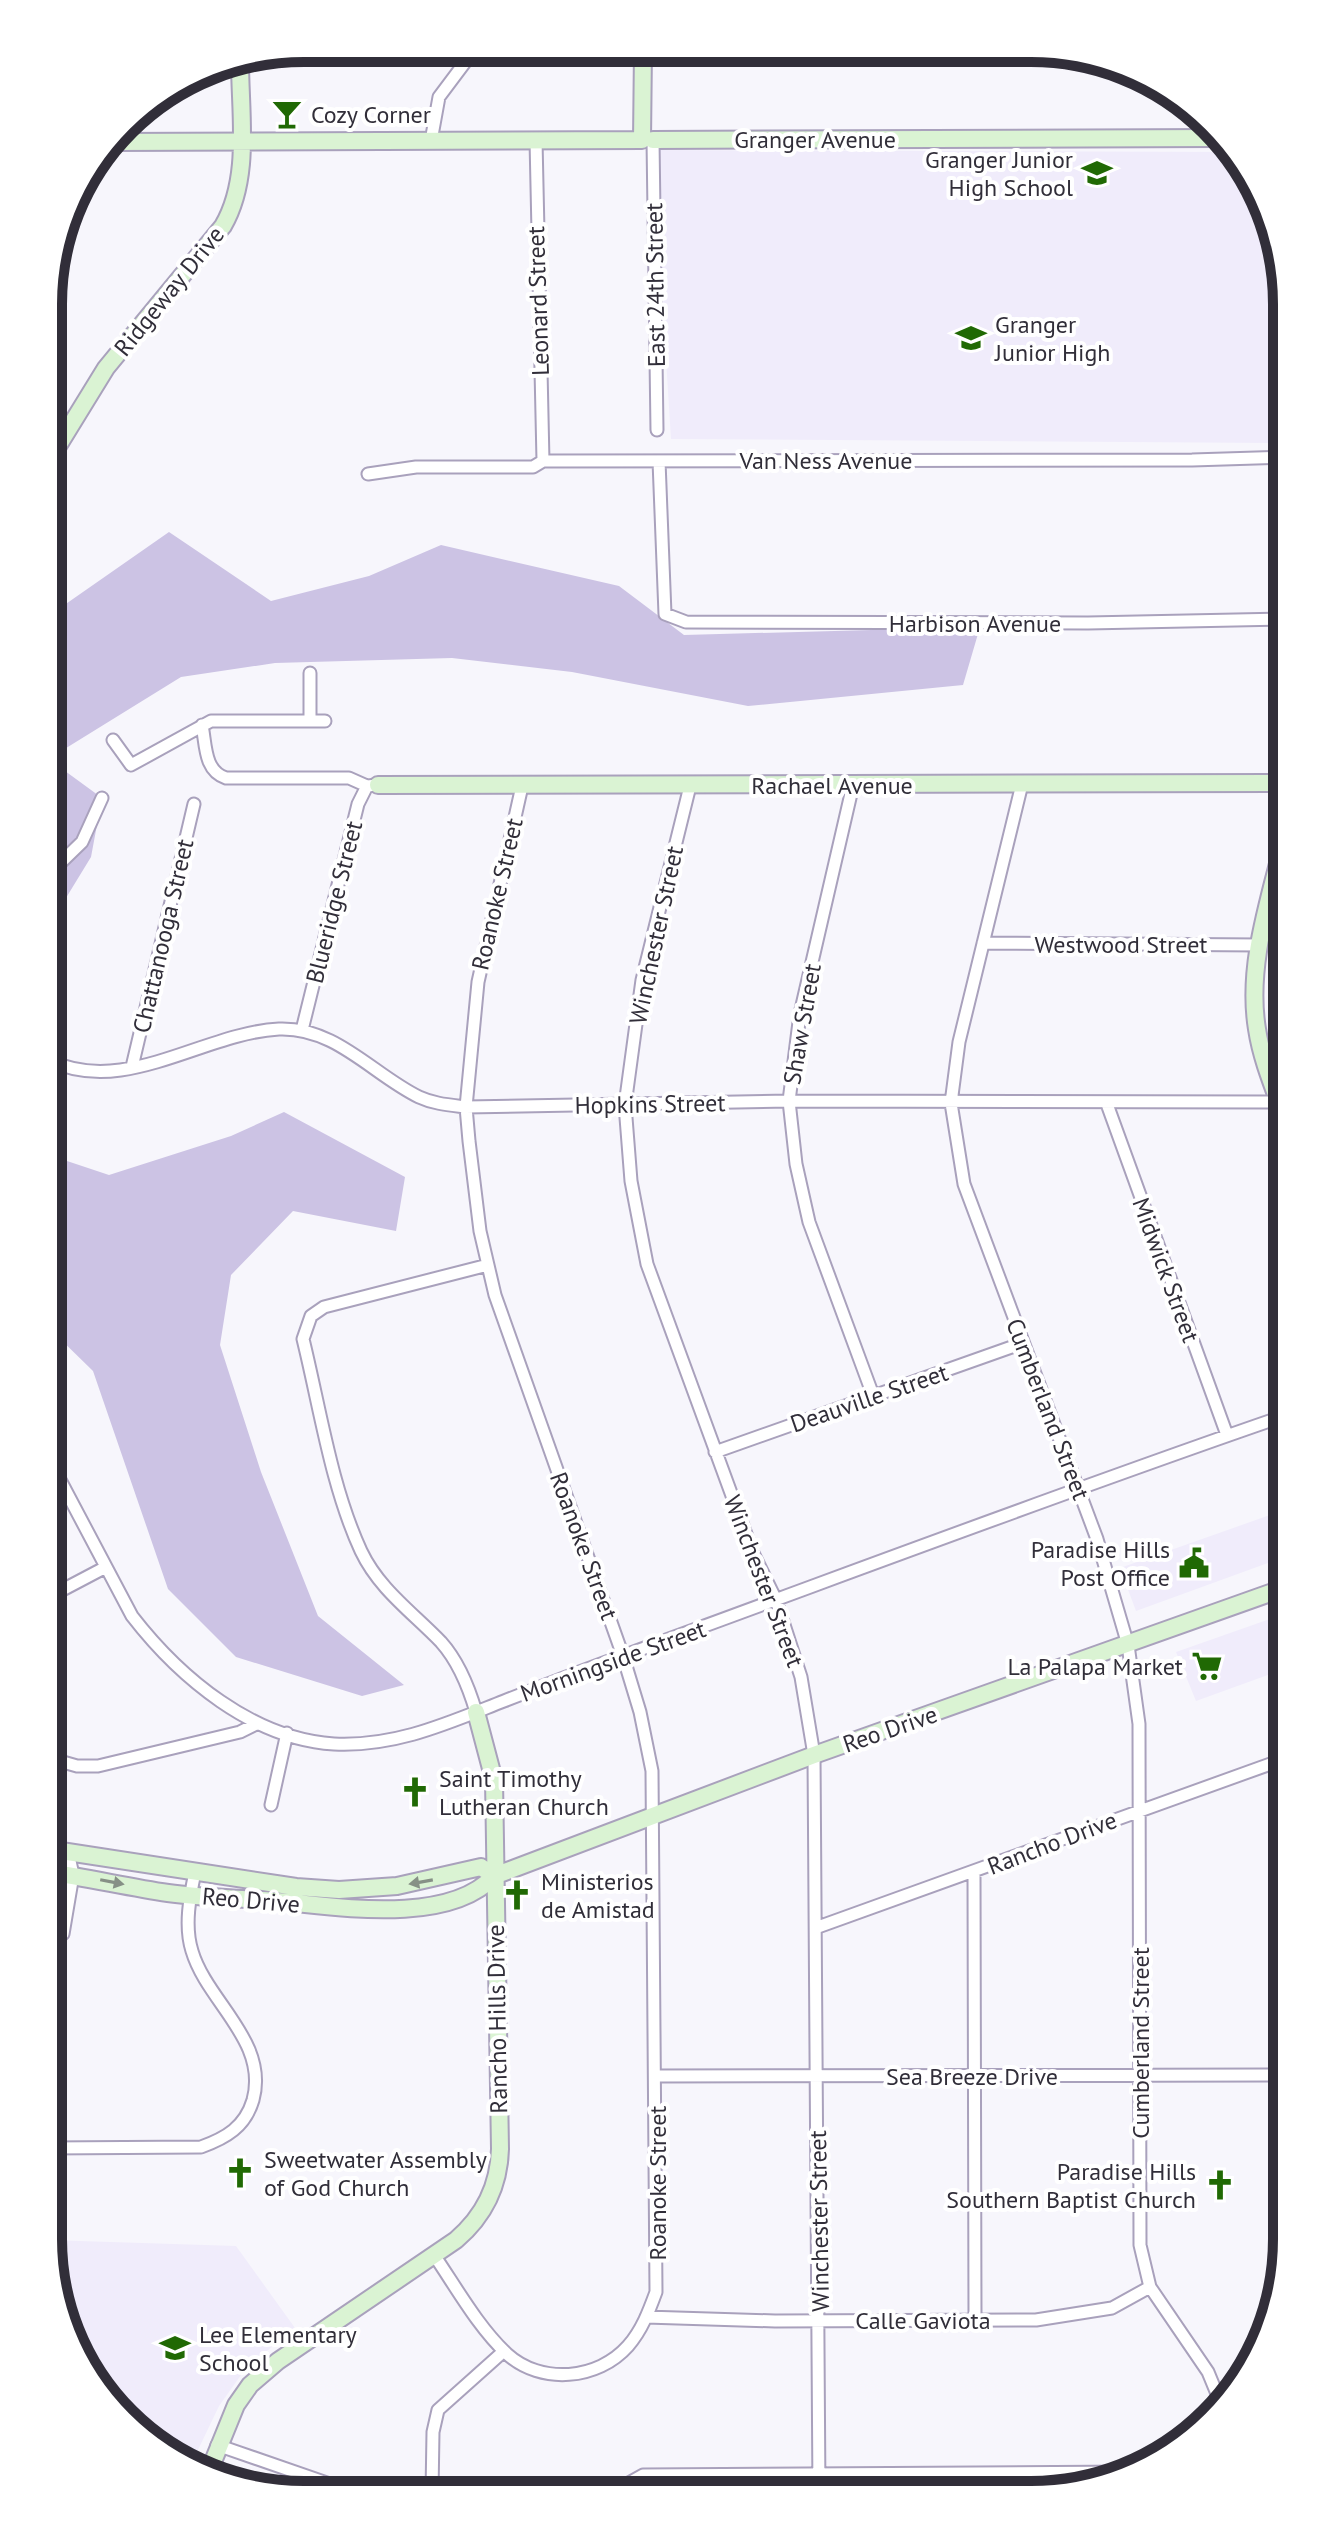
<svg xmlns="http://www.w3.org/2000/svg" width="1335" height="2543" viewBox="0 0 1335 2543" font-family="'PT Sans',sans-serif">
<style>
.built{fill:#f0ecfb}
.green{fill:#ccc3e4}
.lines{fill:none;stroke-linecap:round;stroke-linejoin:round}
.street-casing{stroke:#a9a1bc;stroke-width:15}
.secondary-casing{stroke:#a9a1bc;stroke-width:20}
.street{stroke:#fff;stroke-width:11}
.secondary{stroke:#daf3d3;stroke-width:16}
.oneway{fill:#869086}
.labels{text-anchor:middle;dominant-baseline:central;stroke-width:8;stroke-linejoin:round;paint-order:stroke}
.poi-label{font-size:24px;fill:#312e39;stroke:#fff;text-anchor:start}
.street-label{font-size:24px;fill:#312e39;stroke:#fff}
.rim{fill:none;stroke:#312e39;stroke-width:10}
</style>
<rect width="100%" height="100%" fill="#f7f6fc"/>
<path class="built" d="M653,150l574,2 47,70 4,221 -607,-4z
M1287,1509v47l-151,55 -16,-43z
M1287,1613v55l-91,33 -20,-49z
M48,2240l188,6 59,82 -49,40 -27,38 -22,46 -4,17 -57,-37 -75,-111z"/>
<path class="green" d="M169,532l102,69 98,-25 72,-31 178,41 65,49 296,-8 -17,58 -215,21 -176,-34 -120,-14 -177,5 -94,14 -131,81v-143z
M50,760l52,38 -11,59 -33,54h-9z
M284,1112l121,65 -9,54 -103,-20 -62,64 -11,70 41,127 57,144 86,69 -42,11 -126,-39 -68,-68 -75,-218 -44,-43v-173l60,20 122,-39z"/>
<g class="lines">
<g class="street-casing">
<path id="street" d="M536,140l7,321
M647,140h6l4,290
M431,141l8,-44 36,-48
M50,422l19,10
M659,461l6,153 21,8 402,1 199,-4
M368,474l48,-7h117l10,-6 649,-1 95,-3
M310,673v47
M202,725c4,20 2,46 24,53h123l18,8
M113,740l18,25 80,-44h114
M1022,784l-63,258 -8,61 13,81 133,355 31,106 11,79 1,521 10,42 58,85 14,34
M853,785l-53,229 -11,87 7,63 13,58 65,176
M690,786l-48,194 -17,125 6,76 16,83 106,289 23,47 25,77 13,78 5,739
M49,874l33,-32 20,-44
M983,943l277,2
M302,1030l56,-226 9,-18 11,-1
M49,1060c75,37 154,-27 230,-31 57,-2 93,45 140,68 15,7 31,8 47,10l323,-6 490,1
M132,1067l62,-263
M1107,1104l120,331
M715,1452l308,-109
M49,1459l83,157c48,62 121,123 202,128 62,3 114,-21 170,-43 41,-16 82,-32 124,-47 219,-80 438,-163 659,-239
M49,1597l57,-30
M476,1712c-7,-24 -18,-51 -35,-70 -29,-30 -62,-53 -80,-91 -30,-65 -41,-143 -58,-212l8,-23 13,-9 164,-42
M49,1758l28,8h21l142,-34 16,-8
M271,1805l16,-72
M974,1873l1,447
M818,1927l469,-169
M48,1943l15,-9 10,-59 -5,-23
M657,2076l629,-1
M48,2148l153,-1c25,-9 44,-20 52,-47 16,-59 -46,-98 -61,-149 -8,-25 -2,-55 3,-79
M434,2255c22,32 44,72 73,99 34,31 91,26 121,-8 14,-16 21,-35 28,-54l-4,-521 -12,-59 -17,-56 -128,-361 -15,-64 -11,-90 -3,-34 12,-125 44,-196
M646,2317l129,4 261,-1 76,-12 38,-21
M217,2445l133,46 204,3
M432,2493l1,-61 5,-22 66,-59
M609,2494l34,-19 489,-3"/>
</g>
<g class="secondary-casing">
<path id="secondary" d="M653,140l564,-2
M112,142l530,-2 1,-90
M50,459l56,-91 117,-142c28,-48 17,-111 17,-165
M378,785l909,-2
M1287,1124c-11,-31 -25,-62 -30,-95 -11,-67 15,-136 30,-201
M48,1849l248,38 43,3 58,-4 84,-19 13,9
M48,1872c41,6 80,15 120,21 42,6 86,5 128,10 56,6 156,19 198,-27l320,-121 473,-168
M208,2474l28,-69 14,-20 28,-24 178,-121c28,-24 43,-54 44,-91l-6,-369 -18,-68"/>
</g>
<use href="#street" class="street"/>
<use href="#secondary" class="secondary"/>
</g>
<defs><path id="oneway-solid" d="M-6-.8H1V-3.2L6.5 0L1 3.2V.8H-6Z" transform="scale(2)"/></defs>
<g class="oneway">
<use href="#oneway-solid" transform="translate(112 1882) rotate(11)"/>
<use href="#oneway-solid" transform="translate(421 1882) rotate(170)"/>
</g>
<defs>
<g id="bar-bare" transform="scale(2.4)"><path d="M-6-5H6L.8 .8V4.5H3.5V6h-7V4.5H-.8V.8Z" fill="#206904" stroke="#fff" stroke-width="2.5" paint-order="stroke"/></g>
<g id="school-bare" transform="scale(2.4)"><path d="M0-5L7-2L0 1L-7-2ZM-4 1L0 2.5L4 1V4Q0 6-4 4Z" fill="#206904" stroke="#fff" stroke-width="2.5" paint-order="stroke"/></g>
<g id="civic-bare" transform="scale(2.4)"><path d="M-.6-6.5H3V-4.5H.6V-3L4-1V1h2V6H-6V1h2V-1L-.6-3ZM-1.2 2.5V6h2.4V2.5Z" fill="#206904" stroke="#fff" stroke-width="2.5" paint-order="stroke"/></g>
<g id="supermarket-bare" transform="scale(2.4)"><path d="M-6-5.5h2.5l.6 2H6L4.5 2H-2.5L-4.4-4H-6ZM-1.5 3.2a1.3 1.3 0 1 0 .1 0ZM3 3.2a1.3 1.3 0 1 0 .1 0Z" fill="#206904" stroke="#fff" stroke-width="2.5" paint-order="stroke"/></g>
<g id="church-bare" transform="scale(2.4)"><path d="M-1.2-6h2.4v3.5h3.3v2.4h-3.3V6h-2.4V-.1h-3.3v-2.4h3.3Z" fill="#206904" stroke="#fff" stroke-width="2.5" paint-order="stroke"/></g>
</defs>
<g fill-rule="evenodd">
<use href="#bar-bare" x="287" y="114"/>
<use href="#school-bare" x="1097" y="173"/>
<use href="#school-bare" x="971" y="338"/>
<use href="#civic-bare" x="1194" y="1563"/>
<use href="#supermarket-bare" x="1207" y="1666"/>
<use href="#church-bare" x="415" y="1792"/>
<use href="#church-bare" x="517" y="1895"/>
<use href="#church-bare" x="240" y="2173"/>
<use href="#church-bare" x="1220" y="2185"/>
<use href="#school-bare" x="175" y="2348"/>
</g>
<g class="labels">
<g class="poi-label">
<text x="311" y="114">Cozy Corner</text>
<text x="1073" y="159" text-anchor="end">Granger Junior<tspan x="1073" dy="28">High School</tspan></text>
<text x="995" y="324">Granger<tspan x="995" dy="28">Junior High</tspan></text>
<text x="1170" y="1549" text-anchor="end">Paradise Hills<tspan x="1170" dy="28">Post Office</tspan></text>
<text x="1183" y="1666" text-anchor="end">La Palapa Market</text>
<text x="439" y="1778">Saint Timothy<tspan x="439" dy="28">Lutheran Church</tspan></text>
<text x="541" y="1881">Ministerios<tspan x="541" dy="28">de Amistad</tspan></text>
<text x="264" y="2159">Sweetwater Assembly<tspan x="264" dy="28">of God Church</tspan></text>
<text x="1196" y="2171" text-anchor="end">Paradise Hills<tspan x="1196" dy="28">Southern Baptist Church</tspan></text>
<text x="199" y="2334">Lee Elementary<tspan x="199" dy="28">School</tspan></text>
</g>
<g class="street-label">
<text x="815" y="139">Granger Avenue</text>
<text transform="translate(655 285) rotate(-91)">East 24th Street</text>
<text transform="translate(169 291) rotate(-51)">Ridgeway Drive</text>
<text transform="translate(538 301) rotate(-92)">Leonard Street</text>
<text x="826" y="460">Van Ness Avenue</text>
<text x="975" y="623">Harbison Avenue</text>
<text x="832" y="785">Rachael Avenue</text>
<text transform="translate(497 894) rotate(-77)">Roanoke Street</text>
<text transform="translate(334 902) rotate(-76)">Blueridge Street</text>
<text transform="translate(656 935) rotate(-78)">Winchester Street</text>
<text transform="translate(163 936) rotate(-77)">Chattanooga Street</text>
<text x="1121" y="944">Westwood Street</text>
<text transform="translate(802 1024) rotate(-80)">Shaw Street</text>
<text transform="translate(650 1104) rotate(-1)">Hopkins Street</text>
<text transform="translate(1166 1270) rotate(70)">Midwick Street</text>
<text transform="translate(869 1398) rotate(-19)">Deauville Street</text>
<text transform="translate(1048 1409) rotate(69)">Cumberland Street</text>
<text transform="translate(584 1546) rotate(70)">Roanoke Street</text>
<text transform="translate(764 1581) rotate(69)">Winchester Street</text>
<text transform="translate(613 1661) rotate(-20)">Morningside Street</text>
<text transform="translate(890 1729) rotate(-19)">Reo Drive</text>
<text transform="translate(1052 1843) rotate(-21)">Rancho Drive</text>
<text transform="translate(251 1900) rotate(5)">Reo Drive</text>
<text transform="translate(497 2019) rotate(-91)">Rancho Hills Drive</text>
<text transform="translate(1140 2043) rotate(-90)">Cumberland Street</text>
<text x="972" y="2076">Sea Breeze Drive</text>
<text transform="translate(657 2183) rotate(-90)">Roanoke Street</text>
<text transform="translate(819 2221) rotate(-91)">Winchester Street</text>
<text x="923" y="2320">Calle Gaviota</text>
</g>
</g>
<path d="M0 0H1335V2543H0ZM304 62H1031A242 242 0 0 1 1273 304V2239A242 242 0 0 1 1031 2481H304A242 242 0 0 1 62 2239V304A242 242 0 0 1 304 62Z" fill="#fff" fill-rule="evenodd"/>
<path class="rim" d="M304 62H1031A242 242 0 0 1 1273 304V2239A242 242 0 0 1 1031 2481H304A242 242 0 0 1 62 2239V304A242 242 0 0 1 304 62Z"/>
</svg>
